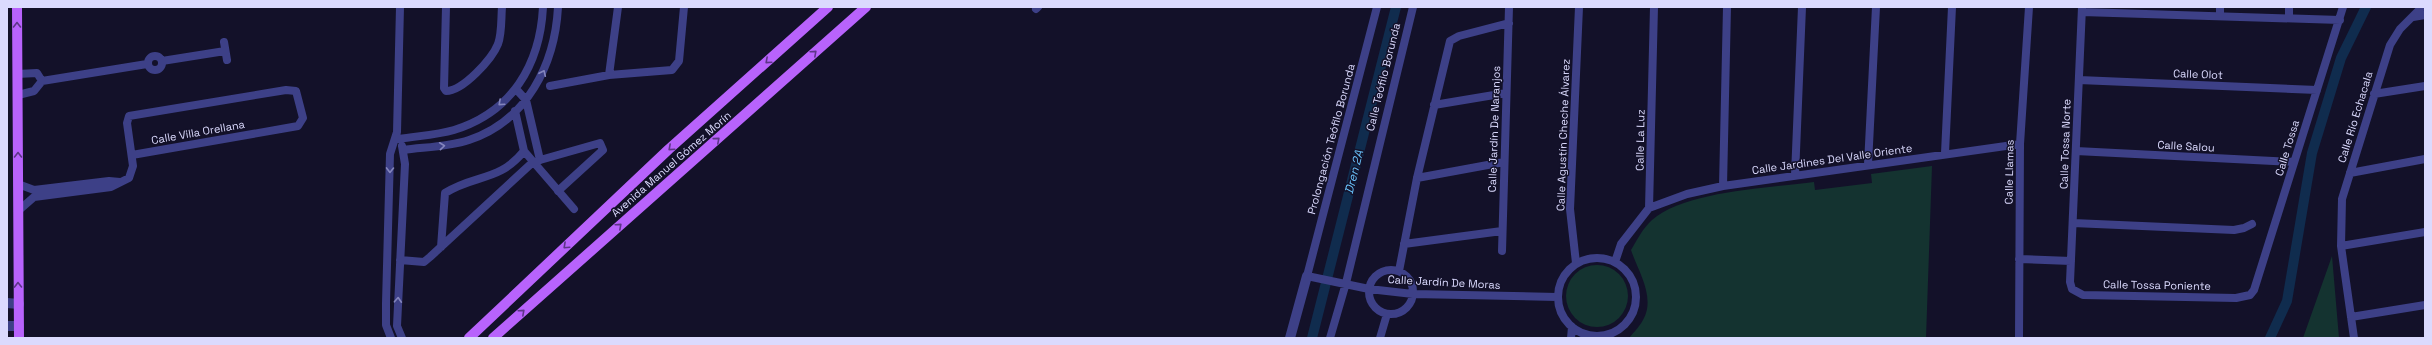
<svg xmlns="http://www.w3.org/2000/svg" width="2432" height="345" viewBox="0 0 2432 345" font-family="'Space Grotesk',sans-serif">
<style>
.green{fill:#143330}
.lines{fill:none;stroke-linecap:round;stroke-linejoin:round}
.canal{stroke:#102c4e;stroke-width:10}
.minor{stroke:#3d4087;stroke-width:8}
.tertiary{stroke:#3d4087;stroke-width:10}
.primary{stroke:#b863fc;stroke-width:10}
.oneway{stroke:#5d3688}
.oneway2{stroke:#8485bd}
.labels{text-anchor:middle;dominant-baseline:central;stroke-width:3;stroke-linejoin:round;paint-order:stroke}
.street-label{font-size:11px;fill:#dbdafe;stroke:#131129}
.water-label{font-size:12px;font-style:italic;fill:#6ac3fc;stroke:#131129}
</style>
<rect width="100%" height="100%" fill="#131129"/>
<path class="green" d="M1932,166l-6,172h-297c5,-6 12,-13 15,-20 11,-22 -6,-47 -13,-68 6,-10 12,-22 21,-30 33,-29 117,-32 162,-38l1,8 57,-7 -1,-9z
M2332,256l7,82h-36z
M1566 296a31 31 0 1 1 62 0a31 31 0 1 1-62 0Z"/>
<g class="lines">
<path class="canal" d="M1312,338l84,-331
M2270,338l17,-37 25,-148 29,-95 25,-51"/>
<path class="minor" d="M446,7l-2,81 2,3c17,0 46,-32 52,-47 4,-11 3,-25 4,-37
M1377,7l-70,269 62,13 44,5 144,3
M2082,7l-12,275 2,7 11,6 153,3 14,-3 4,-5 89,-283
M1036,9l2,-2
M2082,12l258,8
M2220,16v-9
M2413,17l12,-2
M2289,18v-11
M224,42l3,18
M148 63a7 7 0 1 1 14 0a7 7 0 1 1-14 0Z
M162,61l63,-10
M17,74l20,-1 5,8 -8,10 -16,4
M609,75l9,-68
M2079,80l238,10
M42,81l105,-17
M550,86l59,-11 63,-5 7,-9 5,-54
M516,89l10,11 14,60
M2374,94l51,-8
M1434,105l72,-12
M515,111l9,40 50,58
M399,139c18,-3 38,-4 55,-9 58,-18 86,-65 89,-123
M402,146l3,18 -8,162 5,12
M403,150c22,-3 45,-3 66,-10 58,-19 86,-76 89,-133
M2076,151l218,11
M1945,153l7,-146
M1868,164l8,-157
M2350,173l75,-14
M1795,175l7,-168
M1417,178l87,-16
M18,184l16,6 75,-9 11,1
M1723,186l4,-179
M1649,208l38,-14 36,-8 297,-42
M18,211l16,-14 77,-10 18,-9 4,-12 -6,-43 2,-7 157,-26 10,1 7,27 -5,8 -166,29
M2073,223l161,7 10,-2 8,-4
M1404,244l98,-13
M2341,246l84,-14
M441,247l4,-54c30,-19 54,-11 79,-42
M1502,251l7,-244
M1558 297a39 39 0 1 1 78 0a39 39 0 1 1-78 0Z
M2019,259l52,2
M400,260l24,2 6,-5 103,-95 67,-19 3,7 -45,41
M1615,262l6,-18 28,-36 5,-201
M1576,263l-6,-54 9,-202
M1369 292a22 22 0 1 1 44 0a22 22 0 1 1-44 0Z
M1399,271l18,-93 33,-137 9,-5 50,-13
M2351,317l74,-12
M391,338l-5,-13v-22l4,-149 7,-22 3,-125
M1330,338l16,-55 67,-276
M1380,338l7,-24
M1571,338l1,-11
M2019,338l1,-194 9,-137
M2354,338l-13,-92 1,-47 48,-154 10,-16 22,-22"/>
<path class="tertiary" d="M7,303l12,1
M7,326h12
M1290,338l17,-62"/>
<path class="primary" d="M17,7l2,331
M469,338l200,-189 159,-142
M493,338l373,-331"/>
</g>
<defs><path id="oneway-chevron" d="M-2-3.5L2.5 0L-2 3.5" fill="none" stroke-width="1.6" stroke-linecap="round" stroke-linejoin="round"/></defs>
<g class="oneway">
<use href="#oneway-chevron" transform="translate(17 25) rotate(-90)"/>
<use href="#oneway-chevron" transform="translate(814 53) rotate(-42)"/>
<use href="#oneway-chevron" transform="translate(768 61) rotate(138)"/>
<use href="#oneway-chevron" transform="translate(717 140) rotate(-41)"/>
<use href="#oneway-chevron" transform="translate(671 148) rotate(138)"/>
<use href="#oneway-chevron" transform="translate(18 155) rotate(-90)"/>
<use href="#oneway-chevron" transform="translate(619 226) rotate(-42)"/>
<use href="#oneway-chevron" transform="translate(566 246) rotate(137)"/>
<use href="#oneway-chevron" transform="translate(18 285) rotate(-91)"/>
<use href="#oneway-chevron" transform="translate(522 312) rotate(-42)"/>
</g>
<g class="oneway2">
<use href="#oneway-chevron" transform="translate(543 73) rotate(-65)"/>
<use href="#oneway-chevron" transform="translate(501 103) rotate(138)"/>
<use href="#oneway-chevron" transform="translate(442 146) rotate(-6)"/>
<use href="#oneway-chevron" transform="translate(390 170) rotate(91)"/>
<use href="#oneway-chevron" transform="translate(398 300) rotate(-87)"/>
</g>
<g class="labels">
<g class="street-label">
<text transform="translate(2198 74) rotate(2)">Calle Olot</text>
<text transform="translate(1383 77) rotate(-76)">Calle Teófilo Borunda</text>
<text transform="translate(2355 117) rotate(-73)">Calle Río Echacala</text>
<text transform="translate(1494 129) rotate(-88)">Calle Jardín De Naranjos</text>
<text transform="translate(198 132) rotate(-10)">Calle Villa Orellana</text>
<text transform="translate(1563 135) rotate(-88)">Calle Agustín Cheche Álvarez</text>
<text transform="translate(1331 139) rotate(-75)">Prolongación Teófilo Borunda</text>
<text transform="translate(1640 140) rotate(-89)">Calle La Luz</text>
<text transform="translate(2065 144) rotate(-88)">Calle Tossa Norte</text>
<text transform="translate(2186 146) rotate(3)">Calle Salou</text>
<text transform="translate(2287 148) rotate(-73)">Calle Tossa</text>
<text transform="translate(1832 159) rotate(-8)">Calle Jardines Del Valle Oriente</text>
<text transform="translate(671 164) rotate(-41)">Avenida Manuel Gómez Morín</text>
<text transform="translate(2009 172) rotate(-89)">Calle Llamas</text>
<text transform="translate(1444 282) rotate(3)">Calle Jardín De Moras</text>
<text transform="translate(2157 285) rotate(1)">Calle Tossa Poniente</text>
</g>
<g class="water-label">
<text transform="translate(1354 172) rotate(-76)">Dren 2A</text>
</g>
</g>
<rect width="2432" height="345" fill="none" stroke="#dbdafe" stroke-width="16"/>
</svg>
